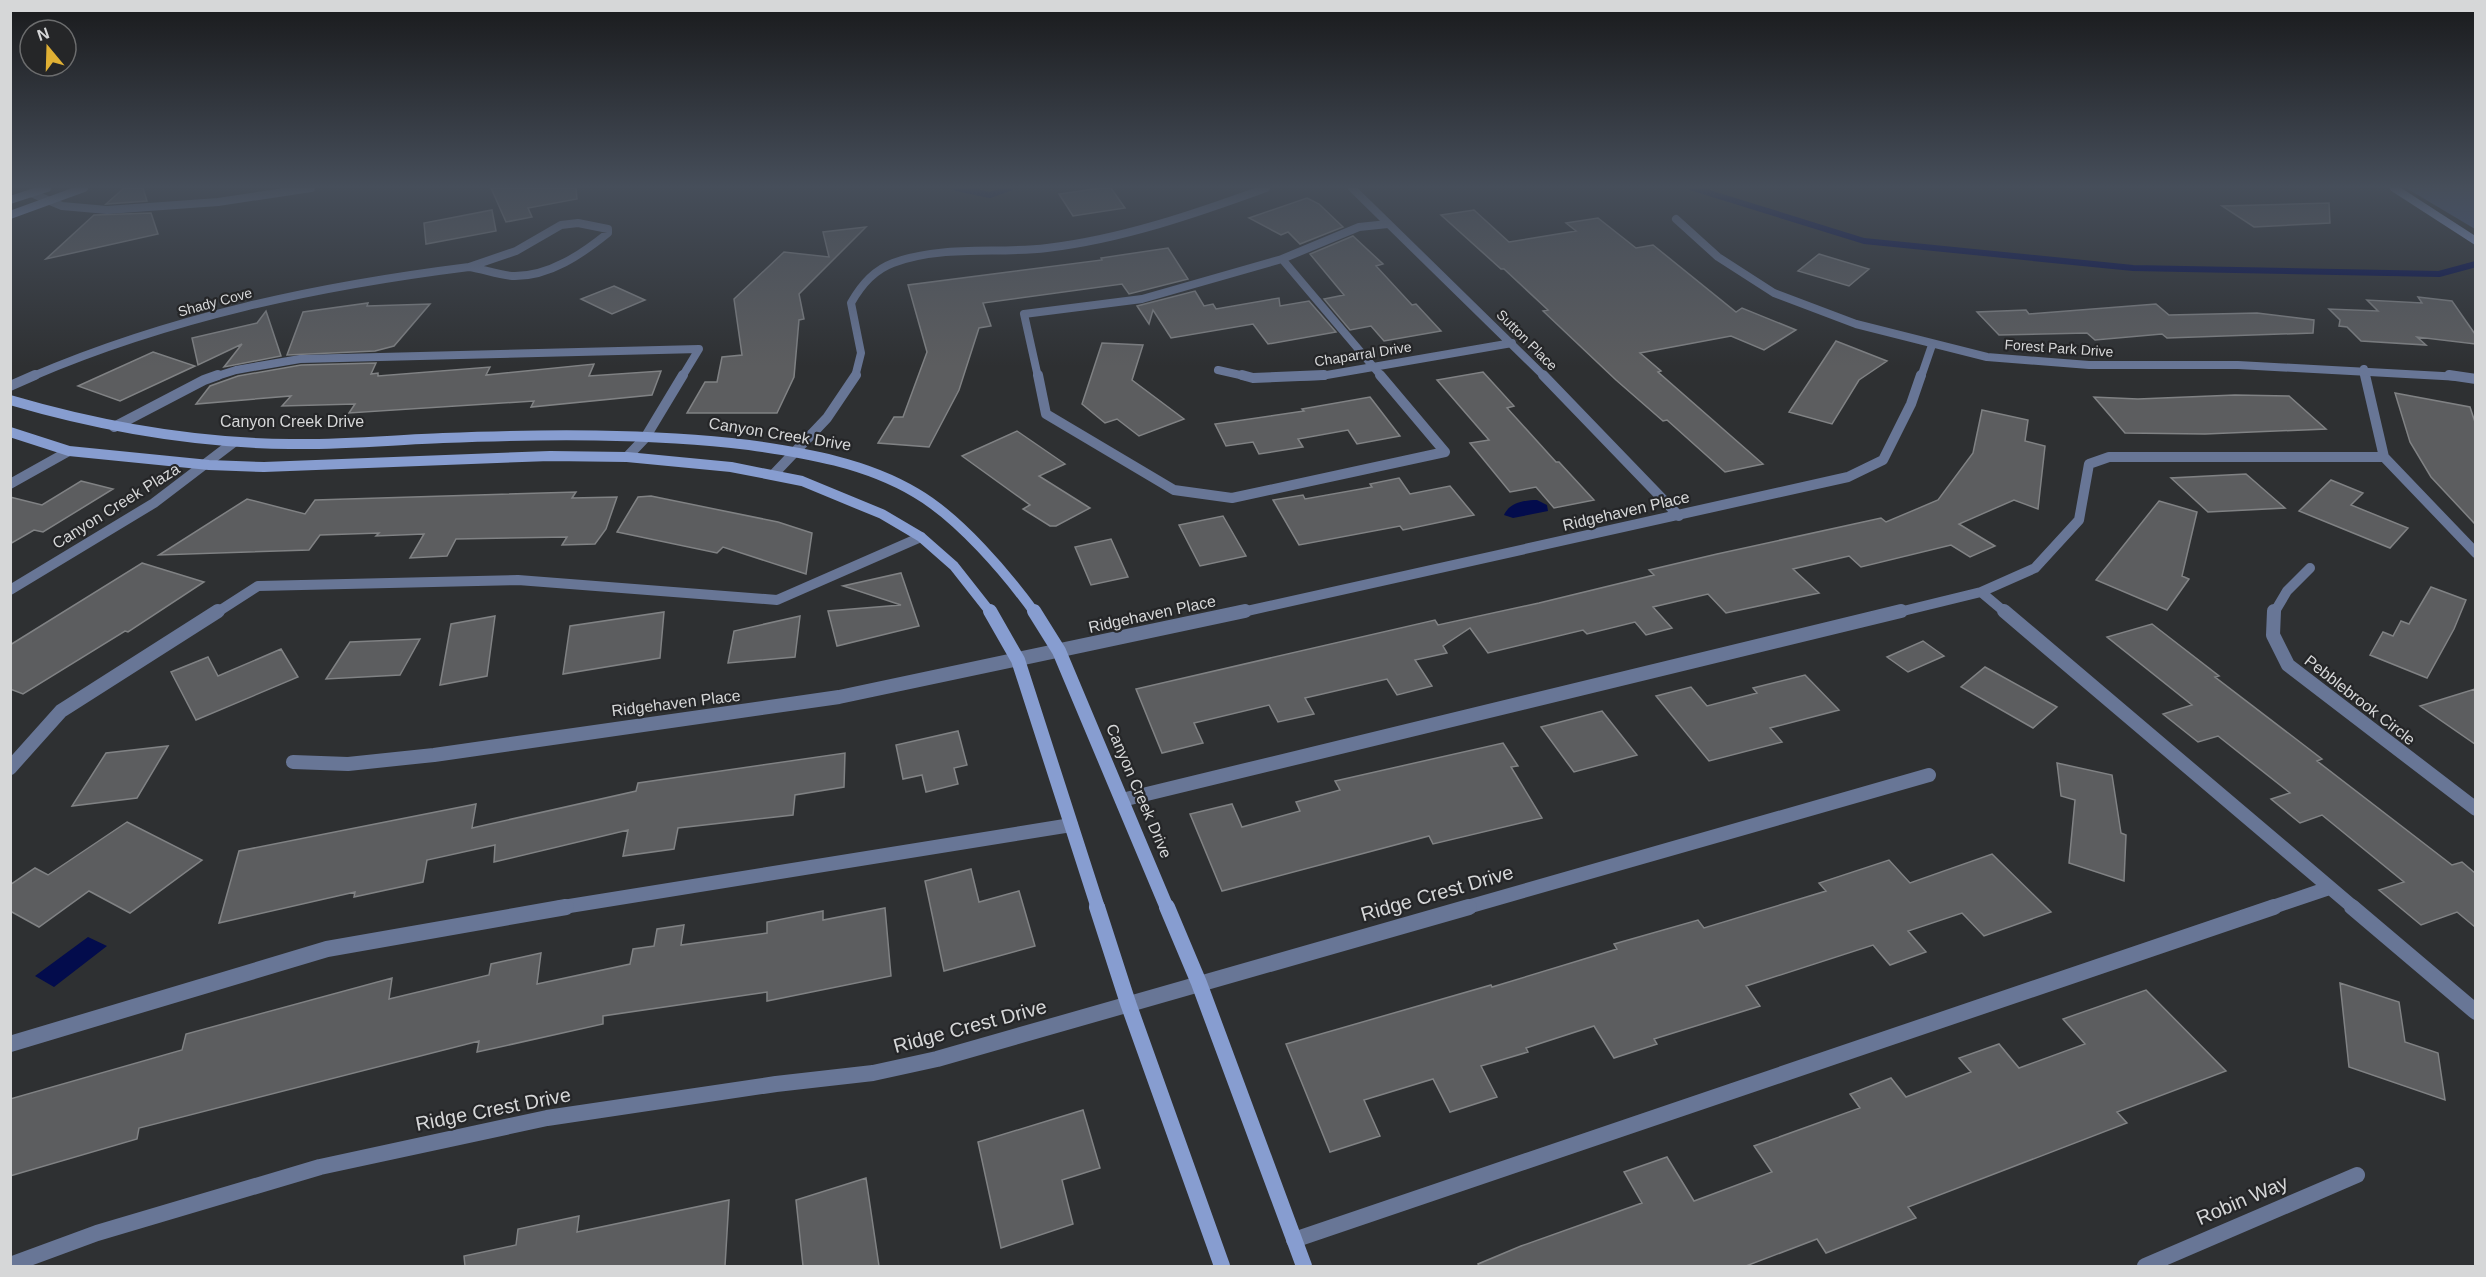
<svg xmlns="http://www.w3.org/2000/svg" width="2486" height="1277" viewBox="0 0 2486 1277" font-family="Arial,sans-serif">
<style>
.green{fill:#465780}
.water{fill:#030c4c}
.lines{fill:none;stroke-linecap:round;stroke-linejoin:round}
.stream{stroke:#030c4c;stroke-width:6}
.building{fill:#5c5d5f;stroke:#808284;stroke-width:1.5}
.lane-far3{stroke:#687696;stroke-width:8}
.lane-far2{stroke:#687696;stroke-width:10}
.lane-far1{stroke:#687696;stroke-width:14}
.lane{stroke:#687696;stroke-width:16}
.street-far3{stroke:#687696;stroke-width:8}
.street-far2{stroke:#687696;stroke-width:10}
.street-far1{stroke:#687696;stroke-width:14}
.street{stroke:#687696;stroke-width:16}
.secondary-far3{stroke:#879dd0;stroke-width:8}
.secondary-far2{stroke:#879dd0;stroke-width:10}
.secondary-far1{stroke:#879dd0;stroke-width:14}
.secondary{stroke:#879dd0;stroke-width:16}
.labels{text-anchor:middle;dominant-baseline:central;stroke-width:4.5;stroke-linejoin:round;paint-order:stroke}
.far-street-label{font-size:14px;fill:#d6d7d8;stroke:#252628}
.street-label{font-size:16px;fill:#d6d7d8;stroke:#252628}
.near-street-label{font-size:20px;fill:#d6d7d8;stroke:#252628}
</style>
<rect width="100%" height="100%" fill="#2e3032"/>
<path class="green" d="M2406,188h69v41z"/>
<path class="water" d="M1537,500l10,5 1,6 -35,7 -9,-3c5,-12 20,-15 33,-15z
M88,937l19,9 -53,41 -19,-11z"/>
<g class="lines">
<path class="stream" d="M956,188l34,7 20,-7
M1693,188l171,53 269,27 306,6 37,-10"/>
</g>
<path class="building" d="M124,188h19l4,13 -41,3z
M491,188h85l1,11 -49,9 4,9 -26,5z
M1101,188h10l14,20 -52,8 -14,-22z
M1307,198l12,6 24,23 -43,17 -12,-12 -7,3 -32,-17z
M2329,203l1,20 -76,4 -32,-21z
M492,210l4,21 -70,13 -2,-21z
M1474,210l35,32 67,-11 -10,-8 32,-5 38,30 17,-3 83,67 6,-4 54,22 -32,20 -33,-14 -91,17 21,18 -3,1 105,92 -38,8 -58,-52 -4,1 -47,-41 -73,-69 5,-1 -44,-41h-3l-60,-54z
M151,213l7,21 -112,25 48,-44z
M866,227l-67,67 5,25 -5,1 -5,57 -17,36h-90l18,-31h12l5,-25 20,-2 -8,-56 50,-47 45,5 -6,-25z
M1353,236l30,28 -7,2 36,39 4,-1 25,27 -57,10 -13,-15 -21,4 -26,-31 20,-4 -34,-41z
M1168,248l20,31 -59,15 -7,-10 -139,19 8,23 -12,2 -20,62 -30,57 -51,-4 16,-26h9l24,-65 -19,-67 194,-25 -1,-2z
M1819,254l50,15 -20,17 -51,-15z
M614,286l31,14 -33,14 -31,-15z
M1195,291l9,15 9,-2 3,5 63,-11 1,8 29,-5 27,31 -68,12 -15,-20 -82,14 -18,-28 -4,14 -12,-18z
M2418,297l34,4 23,33v10l-58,-7 9,8 -65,-4 -14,-14 -8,-1 1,-6 -11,-11 49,2 -11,-11 55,3z
M368,303l-1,3 63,-2 -36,42 -19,5 -88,4 16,-43z
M2156,304l13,11 88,-2 57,7 -1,13 -146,5 -5,-4 -67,6 -8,-7 -88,2 -22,-23 49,-2 3,4z
M266,311l15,45 -57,11 18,-23 -44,21 -6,-27 65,-15z
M1836,341l51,20 -28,19 -27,44 -43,-12z
M1102,343l41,2 -11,35 52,39 -45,17 -22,-17 -12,4 -23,-19z
M153,352l42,14 -75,35 -42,-15z
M376,363l-5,11 7,-1v3l112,-9 -4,8 108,-11 -5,12 72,-5 -9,24 -121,12 3,-6 -185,12 6,-9 -73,2 9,-10 -95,8 14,-18 28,-10 63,-11z
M1483,372l31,34 -7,2 49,54h3l35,38 -40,8 -18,-21 -26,5 -40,-49 19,-3 -52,-60z
M2395,393l75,14 5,15v102l-44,-47 -21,-35z
M2235,395l54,1 37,33 -121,5 -80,-1 -31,-36 44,2z
M1370,397l30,39 -43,8 -9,-14 -50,9 5,8 -44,7 -6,-12 -27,4 -11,-22 89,-13 -2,-2z
M1982,410l46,10 -3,21 20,5 -7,63 -24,-9 -55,24 36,22 -25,11 -19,-12 -90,22 -12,-11 -56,13 26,24 -93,20 -18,-19 -55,13 19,21 -26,7 -11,-13 -48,12 -4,-4 -95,23 -18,-25 -27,18 4,7 -32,7 17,26 -35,9 -10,-16 -82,19 9,16 -36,8 -9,-17 -75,18 9,20 -41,10 -26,-64 299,-69 3,5 101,-22 115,-28 -5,-5 68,-16 164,-36 5,4 52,-22 35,-47z
M1017,431l48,33 -26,12 51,32 -34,18h-6l-27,-17 7,-4 -68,-49z
M2246,474l39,34 -77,4 -37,-34z
M1399,478l11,16 40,-8 24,29 -71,15 -3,-4 -101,19 -26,-45 30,-5 2,4 67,-12 -2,-3z
M2331,480l32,13 -12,12 57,23 -18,20 -91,-37z
M81,481l32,8 -70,43 -9,-2 -24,14v-47l32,8z
M576,492l-4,6 45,-1 -11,32 -11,15 -33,1 5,-8 -111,2 -9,17 -37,2 14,-24 -48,2 3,-3 -59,2 -11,15 -150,5 88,-56 58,15 10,-14z
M651,496l127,26 34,11 -6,41 -83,-27 -6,6 -100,-21 21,-35z
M2159,501l38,11 -15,64 7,3 -22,31 -71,-30z
M1223,516l23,40 -46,10 -21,-41z
M1111,539l17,38 -37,8 -16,-38z
M142,563l62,19 -76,50 -3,-1 -102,63 -13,-5v-44z
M901,573l18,53 -82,20 -9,-35 73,-6 -58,-19z
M2431,587l35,13 -12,29 -27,49 -57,-23 13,-23 10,4 8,-15 8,3z
M664,612l-4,46 -97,16 7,-48z
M495,616l-8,60 -47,9 11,-61z
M800,616l-5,41 -67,6 6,-32z
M2152,624l67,52 -4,1 107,82 -5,2 135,104 10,-3 13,11v54l-18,-15 -36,13 -42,-35 25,-8 -82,-67 -22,8 -29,-24 19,-6 -72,-57 -20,6 -35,-28 29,-9 -85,-68z
M420,639l-20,36 -74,4 24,-37z
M1923,641l21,15 -36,16 -21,-15z
M281,649l17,28 -102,43 -25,-48 37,-15 10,19z
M1985,667l72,40 -24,21 -72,-41z
M1805,675l34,35 -69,18 12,14 -73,19 -53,-65 35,-9 16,19 50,-13 -4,-5z
M2475,689v55l-55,-38z
M1602,711l35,44 -63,17 -33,-45z
M958,731l9,34 -13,3 4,16 -32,8 -4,-17 -19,4 -7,-34z
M1503,743l15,23 -7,1 31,51 -109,26 -4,-8 -207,55 -32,-77 42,-10 10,23 58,-16 -4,-9 44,-12 -5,-9z
M168,746l-31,52 -65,8 34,-53z
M845,753l-1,34 -49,8 -2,20 -115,13 -4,21 -51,7 5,-26 -134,32 1,-17 -68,15 -4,22 -69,15 1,-5 -136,31 20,-72 237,-47 -4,24 164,-37 2,-8z
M2057,763l55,12 9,58 5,2 -2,46 -55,-18 6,-63 -14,-4z
M127,822l75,38 -72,53 -41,-22 -50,36 -29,-16v-26l25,-17 13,7z
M1992,854l59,58 -67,24 -22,-23 -54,18 18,21 -36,13 -17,-20 -127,41 14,20 -106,33 3,5 -43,14 -20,-32 -68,22 2,4 -47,14 16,31 -47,15 -17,-33 -69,21 16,36 -50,16 -44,-108 205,-59 1,2 125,-38 -3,-5 84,-24 6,8 122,-37 -7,-8 70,-23 21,23z
M971,869l8,33 40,-11 16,55 -91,25 -19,-90z
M885,908l6,68 -124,25v-9l-164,24v8l-126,28 2,-11 -340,87 -2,11 -127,37v-77l172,-49 4,-16 206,-56 -3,21 100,-24 2,-11 50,-11 -4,31 93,-20 3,-15 21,-3 3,-17 27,-4 -3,20 86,-12v-11l56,-11v9z
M2340,983l59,19 6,40 33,11 7,47 -96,-33z
M2146,990l80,81 -109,41 10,11 -219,84 8,11 -90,35 -9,-14 -71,27h-267l-1,-2 43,-18 121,-43 -18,-31 43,-15 27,44 78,-29 -18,-26 106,-38 -10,-14 41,-16 15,19 65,-25 -12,-14 40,-14 20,24 66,-24 -22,-25z
M1083,1110l17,58 -38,12 11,44 -72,24 -23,-106z
M866,1178l13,88h-76l-7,-66z
M729,1200l-4,66h-260l-1,-10 52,-11 2,-16 61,-13 -2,16z"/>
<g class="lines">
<path class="lane-far3" d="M1282,259l100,118
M1282,259l77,-32 29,-3
M2364,369l2,8
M214,377l22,-7 64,-11 399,-10 -17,28
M1038,377l-14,-63 118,-15 140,-40"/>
<path class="lane-far2" d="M1038,375l8,39 128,76 58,8 213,-46 -65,-77
M2365,375l19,82 92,96
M114,427l90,-47 14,-5
M627,457l18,-19 38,-63
M10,484l59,-33
M1981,592l25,21
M216,613l42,-27 260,-6 259,20 144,-63
M1895,613l86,-21 54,-24 44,-48 10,-56 20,-7h275"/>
<path class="lane-far1" d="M2004,611l350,297
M10,768l51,-57 157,-100
M1122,800l779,-189
M557,908l514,-83
M2270,908l59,-20"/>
<path class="lane" d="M2352,907l124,105
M10,1044l317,-95 239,-42
M1294,1240l980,-333"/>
<path class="street-far3" d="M1352,188l193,189
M31,193l31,13 45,4 111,-8 93,-14
M1676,219l42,38 56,36 82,31 131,33 102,8h149l223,12
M578,223l30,6v4c-26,21 -58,43 -93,43 -15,0 -31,-7 -46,-9l47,-16 45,-26z
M1218,370l31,7
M31,377c140,-60 287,-91 438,-110
M855,377l6,-24 -10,-50c10,-18 23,-33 42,-40 48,-18 103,-9 154,-15 75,-9 148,-34 219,-60
M1287,377l34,-1 191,-33
M1921,377l11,-32"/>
<path class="street-far2" d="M1242,375l11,3 71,-3
M1543,375l136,141
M2449,375l27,4
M10,386l25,-11
M773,475l54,-57 29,-43
M10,590l144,-87 80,-61
M1238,613l610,-136 35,-17 28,-56 10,-29
M2274,613l13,-22 23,-23"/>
<path class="street-far1" d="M2274,611l-1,24 15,30 188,144
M293,762l55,2 86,-9 405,-58 406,-86
M1464,908l465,-133"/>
<path class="street" d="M10,1265l87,-32 223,-66 227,-49 229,-34 97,-11 64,-14 532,-152
M2145,1266l212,-91"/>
<path class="secondary-far3" d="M2394,188l82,53
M10,200l37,-12
M10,215l74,-27"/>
<path class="secondary-far2" d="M10,400c92,27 184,43 280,44 51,1 102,-4 153,-6 101,-4 205,-5 306,7 57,8 117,18 167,48 43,25 90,80 119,120
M10,432l59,19 140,14 55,2 286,-11 77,1 104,10 71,14 80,33 39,23 33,29 37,47"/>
<path class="secondary-far1" d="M990,611l28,49 80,248
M1034,611l25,40 108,257"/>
<path class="secondary" d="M1097,907l31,96 94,263
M1167,907l32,76 105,283"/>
</g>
<linearGradient id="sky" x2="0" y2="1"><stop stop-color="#191a1c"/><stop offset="0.51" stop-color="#464e5a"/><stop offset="1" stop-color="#464e5a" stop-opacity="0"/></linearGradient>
<rect width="2486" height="366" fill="url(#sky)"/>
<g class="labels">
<g class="far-street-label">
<text transform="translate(215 302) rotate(-15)">Shady Cove</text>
<text transform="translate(1527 340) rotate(45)">Sutton Place</text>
<text transform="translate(2059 348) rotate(4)">Forest Park Drive</text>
<text transform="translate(1363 354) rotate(-9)">Chaparral Drive</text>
</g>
<g class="street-label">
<text x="292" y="421">Canyon Creek Drive</text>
<text transform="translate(780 434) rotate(9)">Canyon Creek Drive</text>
<text transform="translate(116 506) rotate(-32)">Canyon Creek Plaza</text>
<text transform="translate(1626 511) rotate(-13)">Ridgehaven Place</text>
<text transform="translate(1152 614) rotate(-12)">Ridgehaven Place</text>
<text transform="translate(2360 700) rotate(38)">Pebblebrook Circle</text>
<text transform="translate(676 703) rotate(-7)">Ridgehaven Place</text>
<text transform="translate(1139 791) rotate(67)">Canyon Creek Drive</text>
</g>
<g class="near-street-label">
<text transform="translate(1437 893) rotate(-16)">Ridge Crest Drive</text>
<text transform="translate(970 1026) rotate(-15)">Ridge Crest Drive</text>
<text transform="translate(493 1109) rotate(-11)">Ridge Crest Drive</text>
<text transform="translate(2242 1200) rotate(-23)">Robin Way</text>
</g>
</g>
<rect width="2486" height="1277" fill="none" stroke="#d6d7d8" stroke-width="24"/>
<g transform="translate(48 48) rotate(341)"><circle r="28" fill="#252628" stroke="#6c6d6e" stroke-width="1.5"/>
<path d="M0-4.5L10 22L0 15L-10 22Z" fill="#e0b034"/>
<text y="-9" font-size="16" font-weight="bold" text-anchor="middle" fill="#d6d7d8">N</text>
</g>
</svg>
